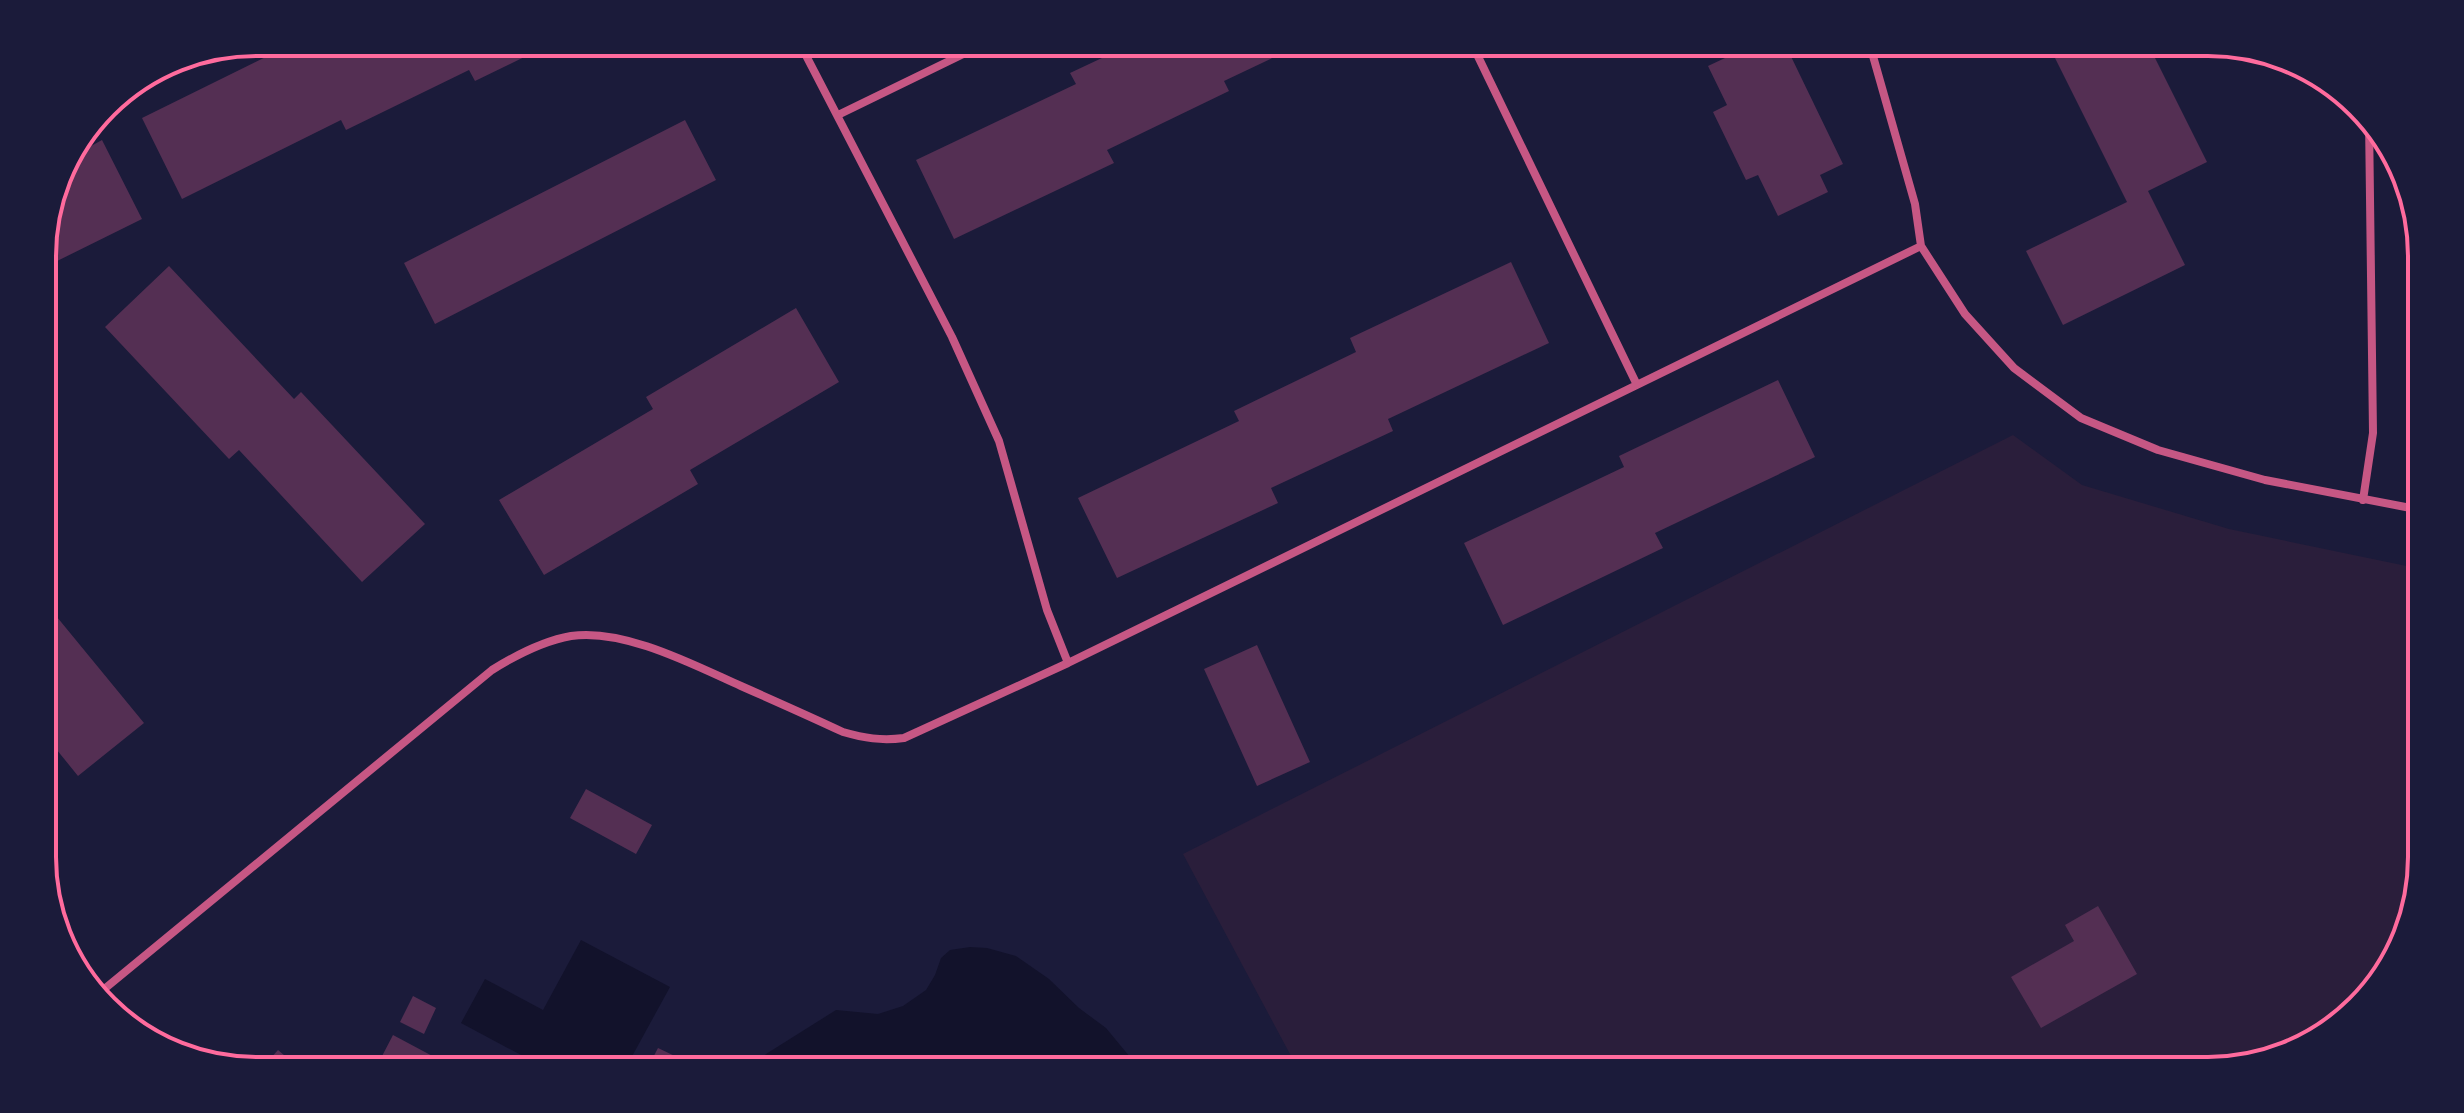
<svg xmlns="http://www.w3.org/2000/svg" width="2464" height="1113" viewBox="0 0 2464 1113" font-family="Helvetica,sans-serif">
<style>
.green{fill:#2a1e3b}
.water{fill:#12122b}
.building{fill:#542f53}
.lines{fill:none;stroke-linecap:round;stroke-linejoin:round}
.minor{stroke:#c65784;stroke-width:8}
.rim{fill:none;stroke:#ff6b9d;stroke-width:4}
</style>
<rect width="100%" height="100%" fill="#1b1b3a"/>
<path class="green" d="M2013,435l69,50 147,44 192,40 1,288 -16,82 -79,96 -106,36h-922l-116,-217z"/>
<path class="water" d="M581,940l89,47 -46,84h-73l-90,-48 24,-44 58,31z
M970,947l17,1 29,8 33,23 30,29 27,20 24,29 8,14h-389l17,-17 70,-44 42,4 25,-8 23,-16 9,-15 6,-17 9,-8z"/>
<path class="building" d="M296,42h7l7,15 30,-15h215l-80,39 -6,-11 -123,60 -5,-10 -159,79 -40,-81z
M1136,42h170l-82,39 5,10 -122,59 7,13 -160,76 -38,-79 160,-76 -6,-11z
M1759,42l4,7 15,-7h6l59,122 -23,11 8,17 -50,24 -20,-41 -12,5 -33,-68 14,-7 -19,-39z
M2053,42h94l60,120 -59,29 37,74 -122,60 -37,-74 101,-49 -79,-158z
M685,120l31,60 -281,144 -31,-61z
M102,140l40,79 -99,49 -1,-26 22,-81z
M1511,262l38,81 -161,76 5,12 -122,57 7,15 -161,75 -39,-80 161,-77 -5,-10 122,-59 -6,-14z
M169,266l125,133 7,-7 124,132 -63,58 -123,-132 -10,9 -124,-132z
M796,308l43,74 -149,88 8,14 -154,91 -45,-75 154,-91 -7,-12z
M1778,380l37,77 -160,76 8,15 -160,77 -39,-82 160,-76 -5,-11z
M43,600l101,123 -66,53 -34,-42z
M1257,645l53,117 -53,24 -53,-117z
M586,789l66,36 -16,29 -66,-36z
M2098,906l39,68 -96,54 -30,-51 63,-36 -9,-16z
M413,996l23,12 -12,26 -24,-12z
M393,1035l45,24 -6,12h-30l-22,-11z
M658,1048l21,10 -7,13h-26z
M278,1050l25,21h-44z"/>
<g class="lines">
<path class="minor" d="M799,42l153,295 47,104 48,169 21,53
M1471,42l166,343
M1869,42l46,162 6,42 44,68 49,54 67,50 77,32 107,30 156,30
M838,115l150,-73
M2363,500l10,-67 -4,-314
M97,995l395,-325c24,-15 51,-29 79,-34 53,-8 123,29 170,50 34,15 68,30 102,46 21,6 38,9 61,6l164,-75 853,-417"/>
</g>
<path d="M0 0H2464V1113H0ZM256 56H2208A200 200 0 0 1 2408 256V857A200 200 0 0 1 2208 1057H256A200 200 0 0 1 56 857V256A200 200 0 0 1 256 56Z" fill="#1b1b3a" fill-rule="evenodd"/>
<path class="rim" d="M256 56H2208A200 200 0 0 1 2408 256V857A200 200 0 0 1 2208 1057H256A200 200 0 0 1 56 857V256A200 200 0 0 1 256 56Z"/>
</svg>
